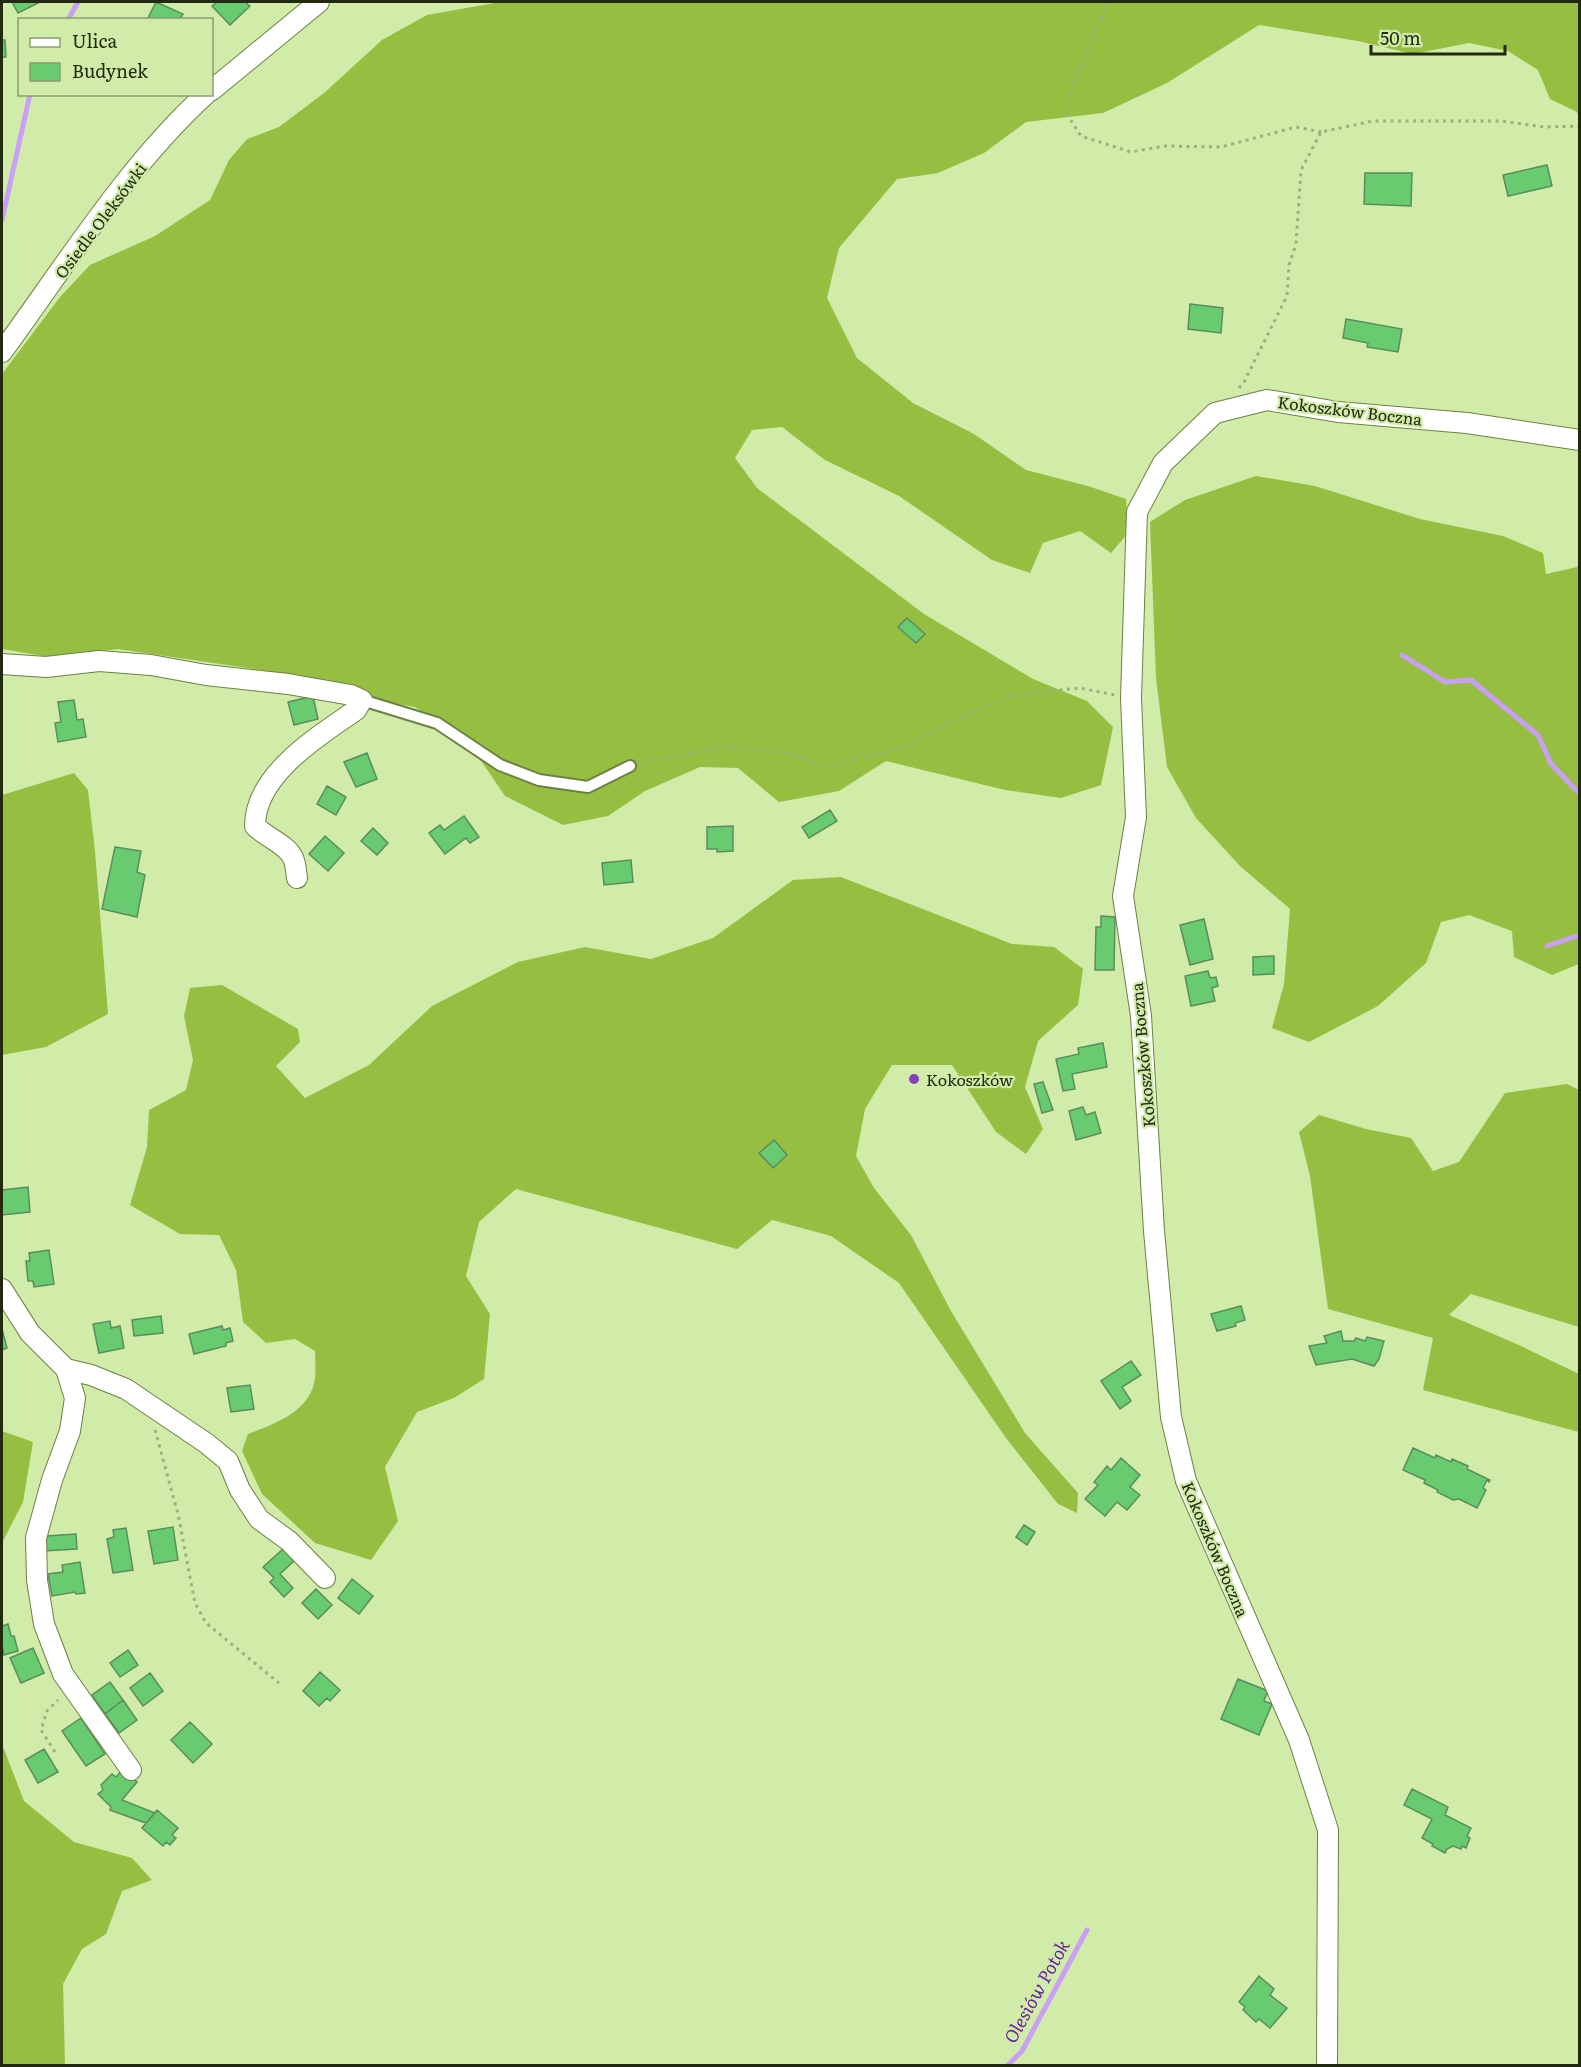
<svg xmlns="http://www.w3.org/2000/svg" width="1581" height="2067" viewBox="0 0 1581 2067" font-family="Literata,serif">
<style>
.forest{fill:#96bf42}
.lines{fill:none;stroke-linecap:round;stroke-linejoin:round}
.stream{stroke:#c9a0f6;stroke-width:5}
.building{fill:#68cb70;stroke:#5a8d5d;stroke-width:1.5}
.lane-casing{stroke:#6c8244;stroke-width:14}
.street-casing{stroke:#6c8244;stroke-width:22}
.path{stroke:#9bb07a;stroke-width:3;stroke-dasharray:3 4.5;stroke-linecap:butt}
.lane{stroke:#fff;stroke-width:10}
.street{stroke:#fff;stroke-width:20}
.poi-dot{fill:#8243b9;stroke:#d1eba9;stroke-width:2}
.labels{text-anchor:middle;dominant-baseline:central;stroke-width:4.5;stroke-linejoin:round;paint-order:stroke}
.street-label{font-size:16px;fill:#212a10;stroke:#d1eba9}
.poi-label{font-size:16px;fill:#212a10;stroke:#d1eba9;text-anchor:start}
.water-label{font-size:18px;font-style:italic;fill:#69229f;stroke:#d1eba9}
</style>
<rect width="100%" height="100%" fill="#d1eba9"/>
<path class="forest" d="M500,2h1079v116l-2,-6 -27,-13 -12,-29 -30,-19 -39,-8 -56,11 -55,-13 -99,-16 -92,58 -64,30 -77,9 -42,31 -46,20 -41,6 -58,69 -12,50 30,60 56,45 61,31 52,36 62,16 38,13 3,33 -18,21 -31,-22 -37,12 -13,30 -38,-13 -93,-64 -74,-36 -43,-33 -30,3 -17,28 22,30 167,126 109,65 54,22 26,26 -12,58 -40,13 -56,-8 -119,-29 -47,30 -60,11 -41,-34 -38,-1 -55,24 -37,25 -45,9 -58,-29 -32,-47 -58,-42 -35,-6 -52,-21 -210,-31 -69,8 -47,-8v-275l58,-77 30,-32 65,-29 55,-36 19,-40 18,-21 32,-12 45,-34 58,-53 45,-25z
M1256,476l59,10 105,33 83,17 40,17 3,21 31,-7 2,-4v401l-27,11 -38,-18 -2,-26 -43,-16 -28,7 -15,41 -48,43 -69,36 -37,-14 12,-44 6,-75 -50,-43 -44,-48 -29,-51 -11,-89 -6,-156 35,-22z
M74,773l14,17 7,61 13,163 -62,33 -44,8v-260z
M841,877l171,67 42,3 29,22 -5,36 -40,36 -13,46 18,42 -17,25 -30,-22 -44,-67h-60l-27,44 -9,47 18,32 37,47 40,76 74,122 53,60 -1,20 -19,-9 -52,-66 -107,-155 -68,-47 -59,-16 -35,29 -221,-60 -37,33 -13,54 24,38 -6,65 -30,19 -37,14 -32,55 13,54 -27,39 -56,-17 -53,-49 -20,-43 6,-17c26,-10 62,-22 67,-55 1,-9 0,-19 0,-28l-20,-12 -29,4 -23,-21 -7,-52 -17,-35 -39,-1 -50,-29 17,-58 2,-37 37,-20 7,-30 -9,-44 6,-28 32,-3 76,44 2,13 -24,24 29,32 64,-33 63,-59 86,-44 67,-15 66,12 62,-21 80,-58z
M1567,1084l12,6v237l-108,-33 -22,21 70,30 60,29v58l-156,-42 10,-52 -105,-29 -18,-133 -11,-44 20,-17 47,14 45,9 22,33 26,-9 46,-69z
M2,1431l31,11 -10,60 -21,41z
M2,1744l22,57 50,41 58,16 20,22 -30,11 -16,43 -24,15 -19,35 2,81h-63z"/>
<g class="lines">
<path class="stream" d="M68,20l10,-18
M2,220l28,-126
M1402,655l43,27 26,-2 67,55 13,29 29,30
M1547,946l33,-11
M1007,2066l15,-15 65,-121"/>
</g>
<path class="building" d="M12,2h28l-22,11z
M156,2l27,12 -3,5 -3,-1 -1,2h-29z
M217,2h28l5,4 -20,19 -18,-19z
M2,40h3l1,17h-4z
M1547,165l5,21 -44,10 -5,-21z
M1365,173h47l-1,33 -47,-2z
M1190,304l33,4 -2,25 -33,-4z
M1346,319l56,10 -4,23 -31,-5 1,-4 -25,-5z
M907,618l18,16 -9,9 -18,-16z
M313,696l5,23 -24,6 -6,-23z
M74,700l3,20 6,-1 3,18 -28,5 -3,-19 6,-1 -3,-20z
M367,753l10,26 -21,8 -12,-25z
M327,786l19,11 -10,18 -19,-11z
M830,810l7,11 -28,17 -7,-11z
M464,816l15,21 -9,6 -4,-5 -21,16 -16,-21 11,-8 4,5z
M733,826v25l-16,1v-3h-10v-22z
M373,828l15,15 -11,12 -16,-14z
M325,836l19,17 -16,18 -19,-17z
M115,847l26,4 -4,21 8,3 -8,42 -35,-8z
M631,860l2,22 -29,3 -2,-22z
M1101,916l14,1 -1,53h-19l1,-43h5z
M1204,919l9,40 -23,6 -10,-40z
M1274,956v18l-21,1v-18z
M1208,971l2,7 6,-1 2,9 -6,2 3,13 -24,5 -6,-30z
M1103,1043l4,24 -35,7 3,15 -12,2 -7,-32 23,-5 -1,-6z
M1043,1082l10,28 -11,3 -8,-29z
M1083,1107l3,8 9,-3 6,21 -25,7 -7,-29z
M774,1140l13,15 -14,13 -14,-15z
M28,1187l2,25 -28,3v-25z
M49,1250l5,34 -20,3 -1,-6h-5l-2,-20h4l-1,-8z
M1241,1306l4,14 -10,3 1,3 -19,5 -6,-17z
M161,1316l2,17 -29,3 -2,-16z
M110,1321l1,7 9,-2 4,22 -25,5 -6,-29z
M222,1326l1,4 7,-2 3,13 -7,2v3l-32,8 -5,-20z
M2,1329l5,19 -5,2z
M1341,1331l2,10h11l2,-3 9,3 2,-4 17,4 -5,18 -5,7 -22,-7 -36,6 -7,-19 18,-3 -3,-7z
M1131,1361l10,14 -19,12 9,14 -11,8 -19,-28z
M250,1385l4,24 -23,3 -4,-24z
M1413,1448l22,10 1,-3 15,7 1,-3 16,7 -1,3 23,11 -1,2 -2,-2 -4,8 3,2 -9,18 -18,-9 -6,1 -16,-8 1,-2 -14,-7 1,-3 -22,-10z
M1121,1458l19,17 -10,12 10,8 -13,15 -10,-8 -12,14 -20,-17 13,-14 -4,-3 13,-16 4,4z
M1024,1525l11,7 -8,13 -11,-8z
M173,1527l5,33 -24,4 -6,-33z
M126,1528l7,42 -20,3 -6,-34 7,-2 -1,-7z
M76,1534l1,15 -34,2 3,-15z
M283,1549l11,12 -14,13 13,14 -9,9 -14,-15 4,-4 -11,-11z
M80,1562l5,31 -9,1 -1,-2 -23,4 -4,-22 15,-2 -1,-7z
M352,1579l21,17 -14,18 -21,-16z
M316,1589l16,16 -14,14 -16,-16z
M8,1624l3,12h3l4,15 -14,4 -2,-10v-19z
M33,1648l11,25 -23,10 -11,-25z
M128,1650l10,15 -18,12 -10,-14z
M320,1672l20,18 -10,11 -3,-3 -8,8 -16,-15z
M150,1673l13,18 -20,15 -13,-18z
M1238,1679l30,12 -4,10 8,3 -13,31 -38,-16z
M110,1682l13,18 -18,14 -13,-19z
M123,1700l14,20 -18,13 -14,-19z
M81,1718l24,36 -19,12 -24,-35z
M190,1722l22,22 -19,19 -22,-23z
M44,1749l14,23 -20,11 -13,-23z
M124,1768l13,14 -15,18 33,13 -9,10 -36,-13 1,-3 -13,-13 5,-4 -2,-5 11,-11 4,3z
M1412,1789l36,18 -3,8 26,13 -4,8 3,2 -4,10 -4,-2 -1,3 -8,-3 -6,3 -2,4 -13,-7 1,-2 -11,-6 10,-19 -28,-14z
M157,1810l21,18 -6,7 4,3 -6,7 -4,-3 -3,4 -21,-18z
M1259,1976l15,13 -4,6 17,13 -17,20 -11,-9 -3,3 -13,-12 2,-3 -6,-5z"/>
<g class="lines">
<g class="lane-casing">
<path id="lane" d="M362,700l75,23 63,42 39,15 49,7 42,-21"/>
</g>
<g class="street-casing">
<path id="street" d="M212,90l107,-88
M2,352c63,-86 125,-186 204,-258
M2,664l44,3 53,-6 52,4 55,10 82,9 63,11 11,5 -6,10c-37,26 -101,64 -101,116 10,11 32,18 38,32 3,6 3,14 4,20
M2,1289l28,44 36,36 25,6 35,14 80,54 22,18 12,29 19,29 30,22 36,37
M66,1369l9,29 -5,33 -18,49 -16,58 1,42 7,44 19,50 68,96
M1327,2066l1,-236 -29,-90 -113,-259 -15,-64 -17,-186 -13,-215 -18,-120 13,-79 -5,-119 6,-186 26,-49 52,-50 52,-13 71,12 129,11 113,17"/>
</g>
<path class="path" d="M1108,2l-39,94 -3,17 15,23 50,16 34,-6 56,1 75,-20 25,5
M1239,388l5,-6 43,-86 2,-31 7,-21 5,-74 20,-38 52,-11h128l43,6 36,-1
M644,763l79,-17 63,7 40,14 82,-21 36,-21 68,-30 68,-7 35,7
M155,1430l23,84 17,89 11,20 73,60
M55,1752l-14,-22 6,-19 11,-11"/>
<use href="#lane" class="lane"/>
<use href="#street" class="street"/>
</g>
<circle class="poi-dot" cx="914" cy="1079" r="6"/>
<g class="labels">
<g class="street-label">
<text transform="translate(100 220) rotate(-53)">Osiedle Oleksówki</text>
<text transform="translate(1350 410) rotate(7)">Kokoszków Boczna</text>
<text transform="translate(1142 1055) rotate(-95)">Kokoszków Boczna</text>
<text transform="translate(1216 1549) rotate(67)">Kokoszków Boczna</text>
</g>
<g class="poi-label">
<text x="926" y="1079">Kokoszków</text>
</g>
<g class="water-label">
<text transform="translate(1036 1991) rotate(-61)">Olesiów Potok</text>
</g>
</g>
<rect width="1581" height="2067" fill="none" stroke="#212a10" stroke-width="6"/>
<rect x="18" y="18" width="195" height="78" fill="#d1eba9" stroke="#8b9e6c" stroke-width="1.5"/>
<rect x="30" y="38" width="30" height="9" fill="#ffffff" stroke="#8b9e6c" stroke-width="1.5"/>
<text x="72" y="48" font-size="18" fill="#212a10">Ulica</text>
<rect x="30" y="63" width="30" height="18" fill="#68cb70" stroke="#8b9e6c" stroke-width="1.5"/>
<text x="72" y="78" font-size="18" fill="#212a10">Budynek</text>
<path d="M1371 45v9h134v-9" fill="none" stroke="#212a10" stroke-width="3"/>
<text x="1380" y="45" font-size="18" fill="#212a10" stroke="#d1eba9" stroke-width="4.5" paint-order="stroke">50 m</text>
</svg>
